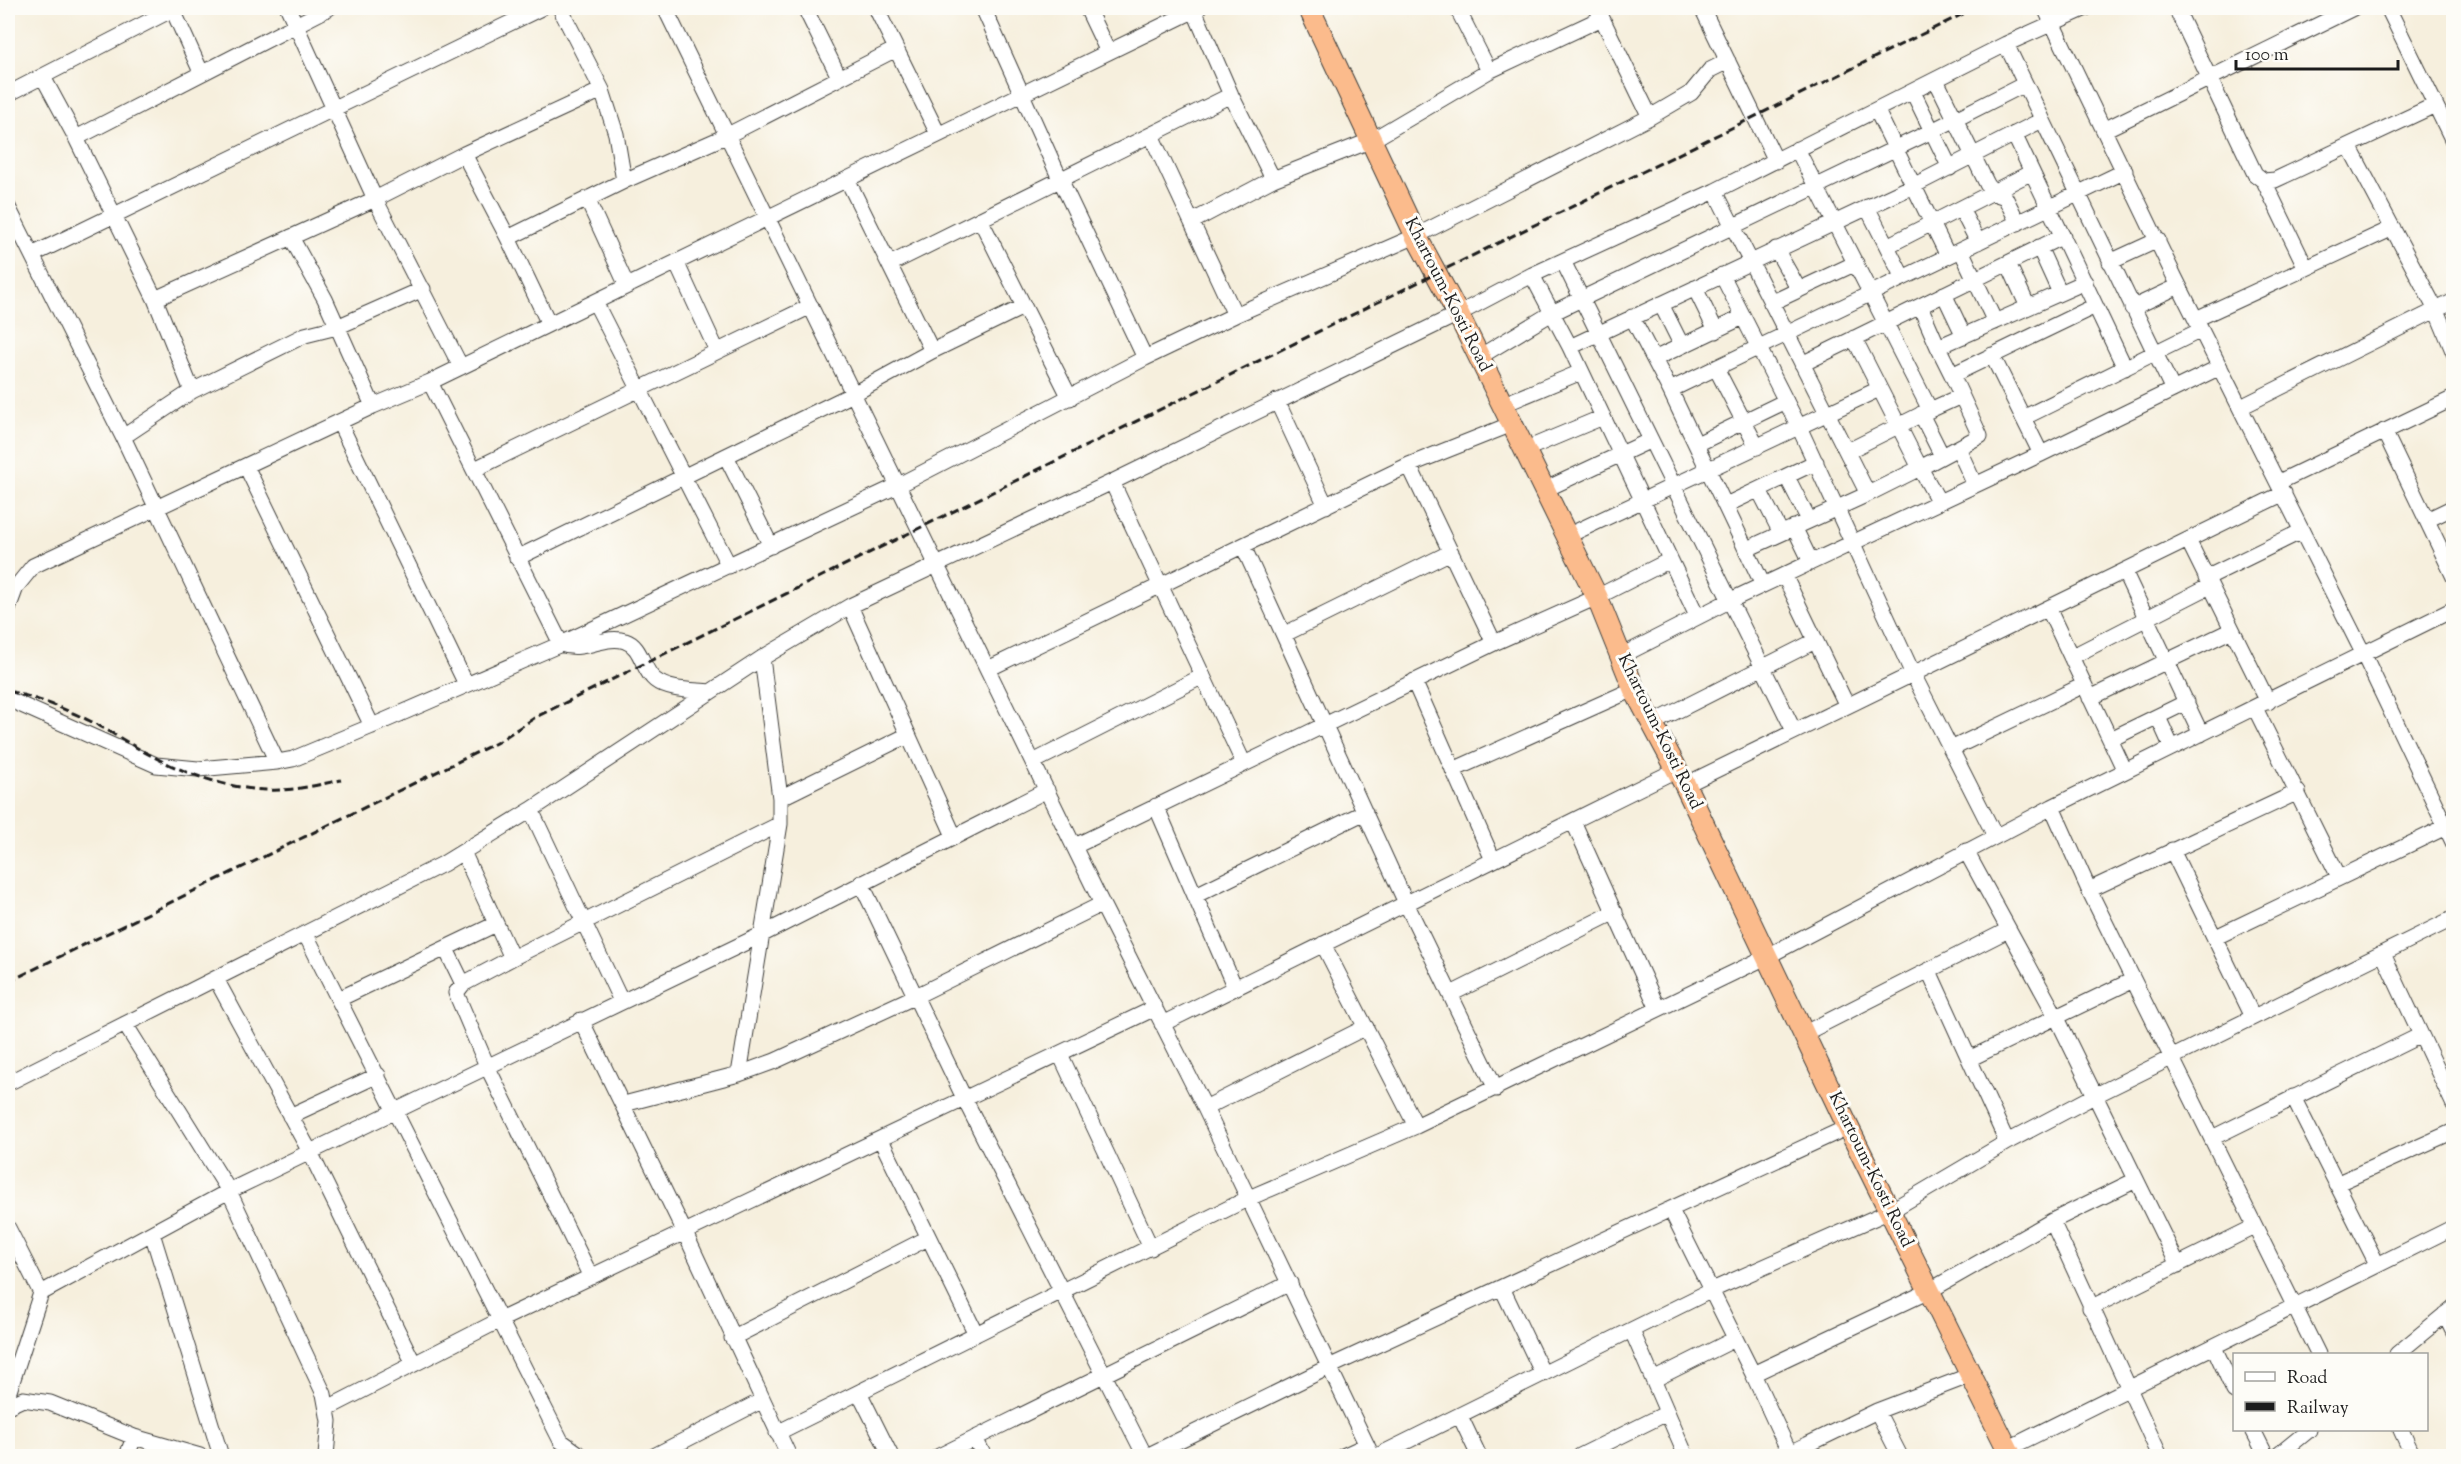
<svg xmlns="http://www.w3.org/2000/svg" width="2461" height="1464" viewBox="0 0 2461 1464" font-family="'Sorts Mill Goudy',serif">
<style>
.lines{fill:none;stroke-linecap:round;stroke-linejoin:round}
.minor-casing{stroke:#3d3c39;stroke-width:17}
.highway-casing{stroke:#3d3c39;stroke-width:23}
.minor{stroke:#fff;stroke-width:15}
.highway{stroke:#fbbb8c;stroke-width:21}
.rail{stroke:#1c1c1c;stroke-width:3;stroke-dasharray:9 4.5;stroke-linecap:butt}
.labels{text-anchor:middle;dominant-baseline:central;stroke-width:6;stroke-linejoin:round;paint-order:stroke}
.street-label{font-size:18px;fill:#1c1c1c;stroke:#fdfcf7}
</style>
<rect width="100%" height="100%" fill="#fdfcf7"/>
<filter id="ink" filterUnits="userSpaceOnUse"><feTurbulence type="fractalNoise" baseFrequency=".0167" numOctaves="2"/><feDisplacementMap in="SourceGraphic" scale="12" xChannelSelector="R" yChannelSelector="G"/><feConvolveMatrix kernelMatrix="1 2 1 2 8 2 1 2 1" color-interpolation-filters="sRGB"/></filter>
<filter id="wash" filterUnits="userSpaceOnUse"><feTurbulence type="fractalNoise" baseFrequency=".008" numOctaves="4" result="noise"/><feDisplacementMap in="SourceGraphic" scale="24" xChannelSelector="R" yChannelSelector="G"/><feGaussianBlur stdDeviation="1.35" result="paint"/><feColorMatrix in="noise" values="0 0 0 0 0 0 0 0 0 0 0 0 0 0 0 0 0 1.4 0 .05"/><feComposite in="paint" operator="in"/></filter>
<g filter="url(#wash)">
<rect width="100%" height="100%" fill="#f6efdd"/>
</g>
<g filter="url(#ink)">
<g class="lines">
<g class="minor-casing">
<path id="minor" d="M172,8l29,64
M288,8l87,191 86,168
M560,8l42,82 14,44 8,47
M665,8l437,896 103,204 167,348
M805,8l34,69
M876,8l62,126
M983,8l77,171 85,179
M1087,8l21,44
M1457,8l32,63
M1597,8l53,109
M1702,8l74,153
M2045,8l130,270 188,375 91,191
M2176,8l79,166 9,7 11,-1 160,-75
M2388,8l66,135
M1194,10l37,85 42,84
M2006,44l167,346
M43,77l33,61 79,161 37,92
M1936,80l51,104 6,9 12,4 13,26
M1913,92l37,76
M8,94l165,-85
M1877,111l71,145
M2104,130l249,-122
M2014,134l111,234
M1151,135l84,180
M76,138l253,-130
M2349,146l87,164 18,43
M1797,149l133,261 -82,41
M464,154l44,84 41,86
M847,179l85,172
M2264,181l42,87
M1715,191l153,303 -121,55
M587,199l40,87
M8,207l115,230 154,325 16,-3 79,-33 189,-82 338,-159 246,-127 90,-43 181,-79 234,-119 41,-24 19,-23 18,-9
M1867,207l36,71
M1961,209l17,33
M980,219l90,179
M1193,221l80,-42 99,-39 117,-69 113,-53
M291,237l34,62 48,107
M508,238l116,-57 102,-45 170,-87
M1887,246l145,-74
M2039,247l21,46
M1776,249l23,41
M1961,250l34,72
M32,255l509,-247
M1563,261l231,470
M676,262l41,89
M2110,262l48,-22
M2008,263l20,44
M890,264l341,-169
M1532,275l38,72 127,269
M1722,275l77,152 114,247 82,162
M1695,288l21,43
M1944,294l20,42
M155,299l220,-100 89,-45 138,-64
M595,302l134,264
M1771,303l85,-40
M1661,304l21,42
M1920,306l18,41 147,-65
M2132,308l47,-22
M1632,317l38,73 93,195
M2196,319l197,-91
M1854,338l66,130 60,-32 -28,-61
M1570,347l343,-161 129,-66
M1938,347l14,28 143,-69
M1992,355l49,99
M1479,357l73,-44 380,-182 93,-47
M1654,359l89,-42
M1802,364l261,-128
M1716,368l41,79
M430,382l131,262c23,9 44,-10 64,-3 17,5 17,29 30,39 14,11 38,10 55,12
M1670,390l455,-219
M1277,401l49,105
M1502,405l79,-33
M2241,407l213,-106
M1930,410l31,-14
M1921,414l21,42
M2023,418l178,-88
M339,422l127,262
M2384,431l70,146
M123,437l69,-46 113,-56 32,-8 86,-38
M1697,444l89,-43
M1958,448l17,37
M1524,450l79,-33
M726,456l45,90
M1409,465l85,178
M246,466l126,260
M475,469l336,-163
M1787,477l22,43
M1112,482l132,282
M2279,482l175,-84
M1544,490l107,-50
M1759,490l22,43
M1868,494l52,-26 19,34
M1726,505l90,-43
M2427,520l27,-13
M1794,527l17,35
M1567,536l312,-147
M2188,540l80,162
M1243,546l163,357 90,186
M517,558l336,-164 79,-43 91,-44
M2124,571l77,163
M1784,575l63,131
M2206,578l96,-47
M850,606l104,230
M2048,608l77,163
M8,609l8,-22 17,-21 340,-160 57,-24 769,-374
M1285,634l166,-82
M1621,656l108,-55 312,-147 179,-87
M2071,657l139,-71
M988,669l421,-204 103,-41
M1414,681l79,179
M2090,698l142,-68
M8,699l148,66 42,4 79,-7
M2255,708l84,169
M2158,717l14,31
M1653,723l162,-82
M2111,739l76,-37
M1951,749l133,-64
M1033,762l170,-86
M1453,770l181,-81
M1685,785l599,-292
M780,798l128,-63
M1156,806l79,182
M2052,807l37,83 229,464
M531,810l90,191
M1573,821l85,188
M1075,846l419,-203 103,-46 73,-37
M2172,850l81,167
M1966,851l91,167 121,247
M463,852l49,106
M861,883l104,217 180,356
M2089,890l209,-98
M1196,895l169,-83
M306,935l255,506 21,15
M2216,937l238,-114
M1323,944l93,182
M446,949l17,35
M2383,954l71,151
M1929,971l78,171
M216,979l94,173 104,212
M1451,994l164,-82
M339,999l157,-75
M581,1020l104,213 104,223
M125,1024l104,167 95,203 5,27 -3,35
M1162,1024l514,-254
M1803,1034l205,-104
M1060,1054l91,194
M1969,1059l164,-79
M739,1074l41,-250v-26l-18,-140
M8,1083l435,-219 88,-54 231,-152 88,-52 262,-124 346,-168 74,-39 183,-84 291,-147 80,-36
M2293,1097l84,167
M624,1104l115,-30 36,-13 141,-65 186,-92
M1205,1108l161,-81
M290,1116l88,-41
M2212,1138l209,-103
M881,1140l95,194
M2336,1184l118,-53
M1671,1210l82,164 38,82
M2052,1221l108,235
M8,1228l33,65 -33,101
M152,1233l69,223
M591,1277l-104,-211 -31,-73 7,-9 49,-26 268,-134
M1502,1288l41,86
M41,1293l188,-102 532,-256 286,-145
M2090,1308l164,-81
M2445,1314l9,18
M1632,1331l54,125
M732,1338l196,-100
M2214,1347l20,44
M2397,1354l57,-47
M1753,1374l176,-83 123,-70 84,-41
M1653,1380l82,-41
M860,1394l31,62
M8,1406l15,-7 27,4 84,34 66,19
M328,1408l172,-88 655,-312
M1877,1411l23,45
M1460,1416l19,40
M2253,1430l13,26
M2401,1430l12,26
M777,1433l472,-235 167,-72 350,-169 286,-150 402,-198
M975,1438l9,18
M2007,1449l447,-222
M127,1456l7,-19
M654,1456l107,-55
M939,1456l351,-173
M1147,1456l182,-89 519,-240
M1343,1456l24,-11
M1377,1456l335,-166 178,-79 117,-69 89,-47 358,-177
M1580,1456l87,-43
M1784,1456l93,-45 94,-36
M2277,1456l32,-26"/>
</g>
<g class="highway-casing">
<path id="highway" d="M1309,8l107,228 42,78 139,283 37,92 51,96 163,342 163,329"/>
</g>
<use href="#minor" class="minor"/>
<use href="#highway" class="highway"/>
<path class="rail" d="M8,691c28,7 56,17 82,30 22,11 42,25 64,36 38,20 85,35 128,33 20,-1 40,-6 59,-10
M8,982l488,-239 40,-26 1439,-709"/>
</g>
</g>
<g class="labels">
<g class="street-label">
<text transform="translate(1447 295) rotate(63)">Khartoum-Kosti Road</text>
<text transform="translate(1659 732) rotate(64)">Khartoum-Kosti Road</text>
<text transform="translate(1870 1170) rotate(64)">Khartoum-Kosti Road</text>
</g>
</g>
<rect width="2461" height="1464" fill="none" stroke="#fdfcf7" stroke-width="30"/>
<rect x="2233" y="1353" width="195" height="78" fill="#fdfcf7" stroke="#a3a29f" stroke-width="1.5"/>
<rect x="2245" y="1372" width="30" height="9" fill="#ffffff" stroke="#a3a29f" stroke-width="1.5"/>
<text x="2287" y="1383" font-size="18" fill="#1c1c1c">Road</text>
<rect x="2245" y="1402" width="30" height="9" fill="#1c1c1c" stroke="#a3a29f" stroke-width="1.5"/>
<text x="2287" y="1413" font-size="18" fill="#1c1c1c">Railway</text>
<path d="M2236 60v9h162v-9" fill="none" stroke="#1c1c1c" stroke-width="3"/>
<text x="2245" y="60" font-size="18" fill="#1c1c1c" stroke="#fdfcf7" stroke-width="4.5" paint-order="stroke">100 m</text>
</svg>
